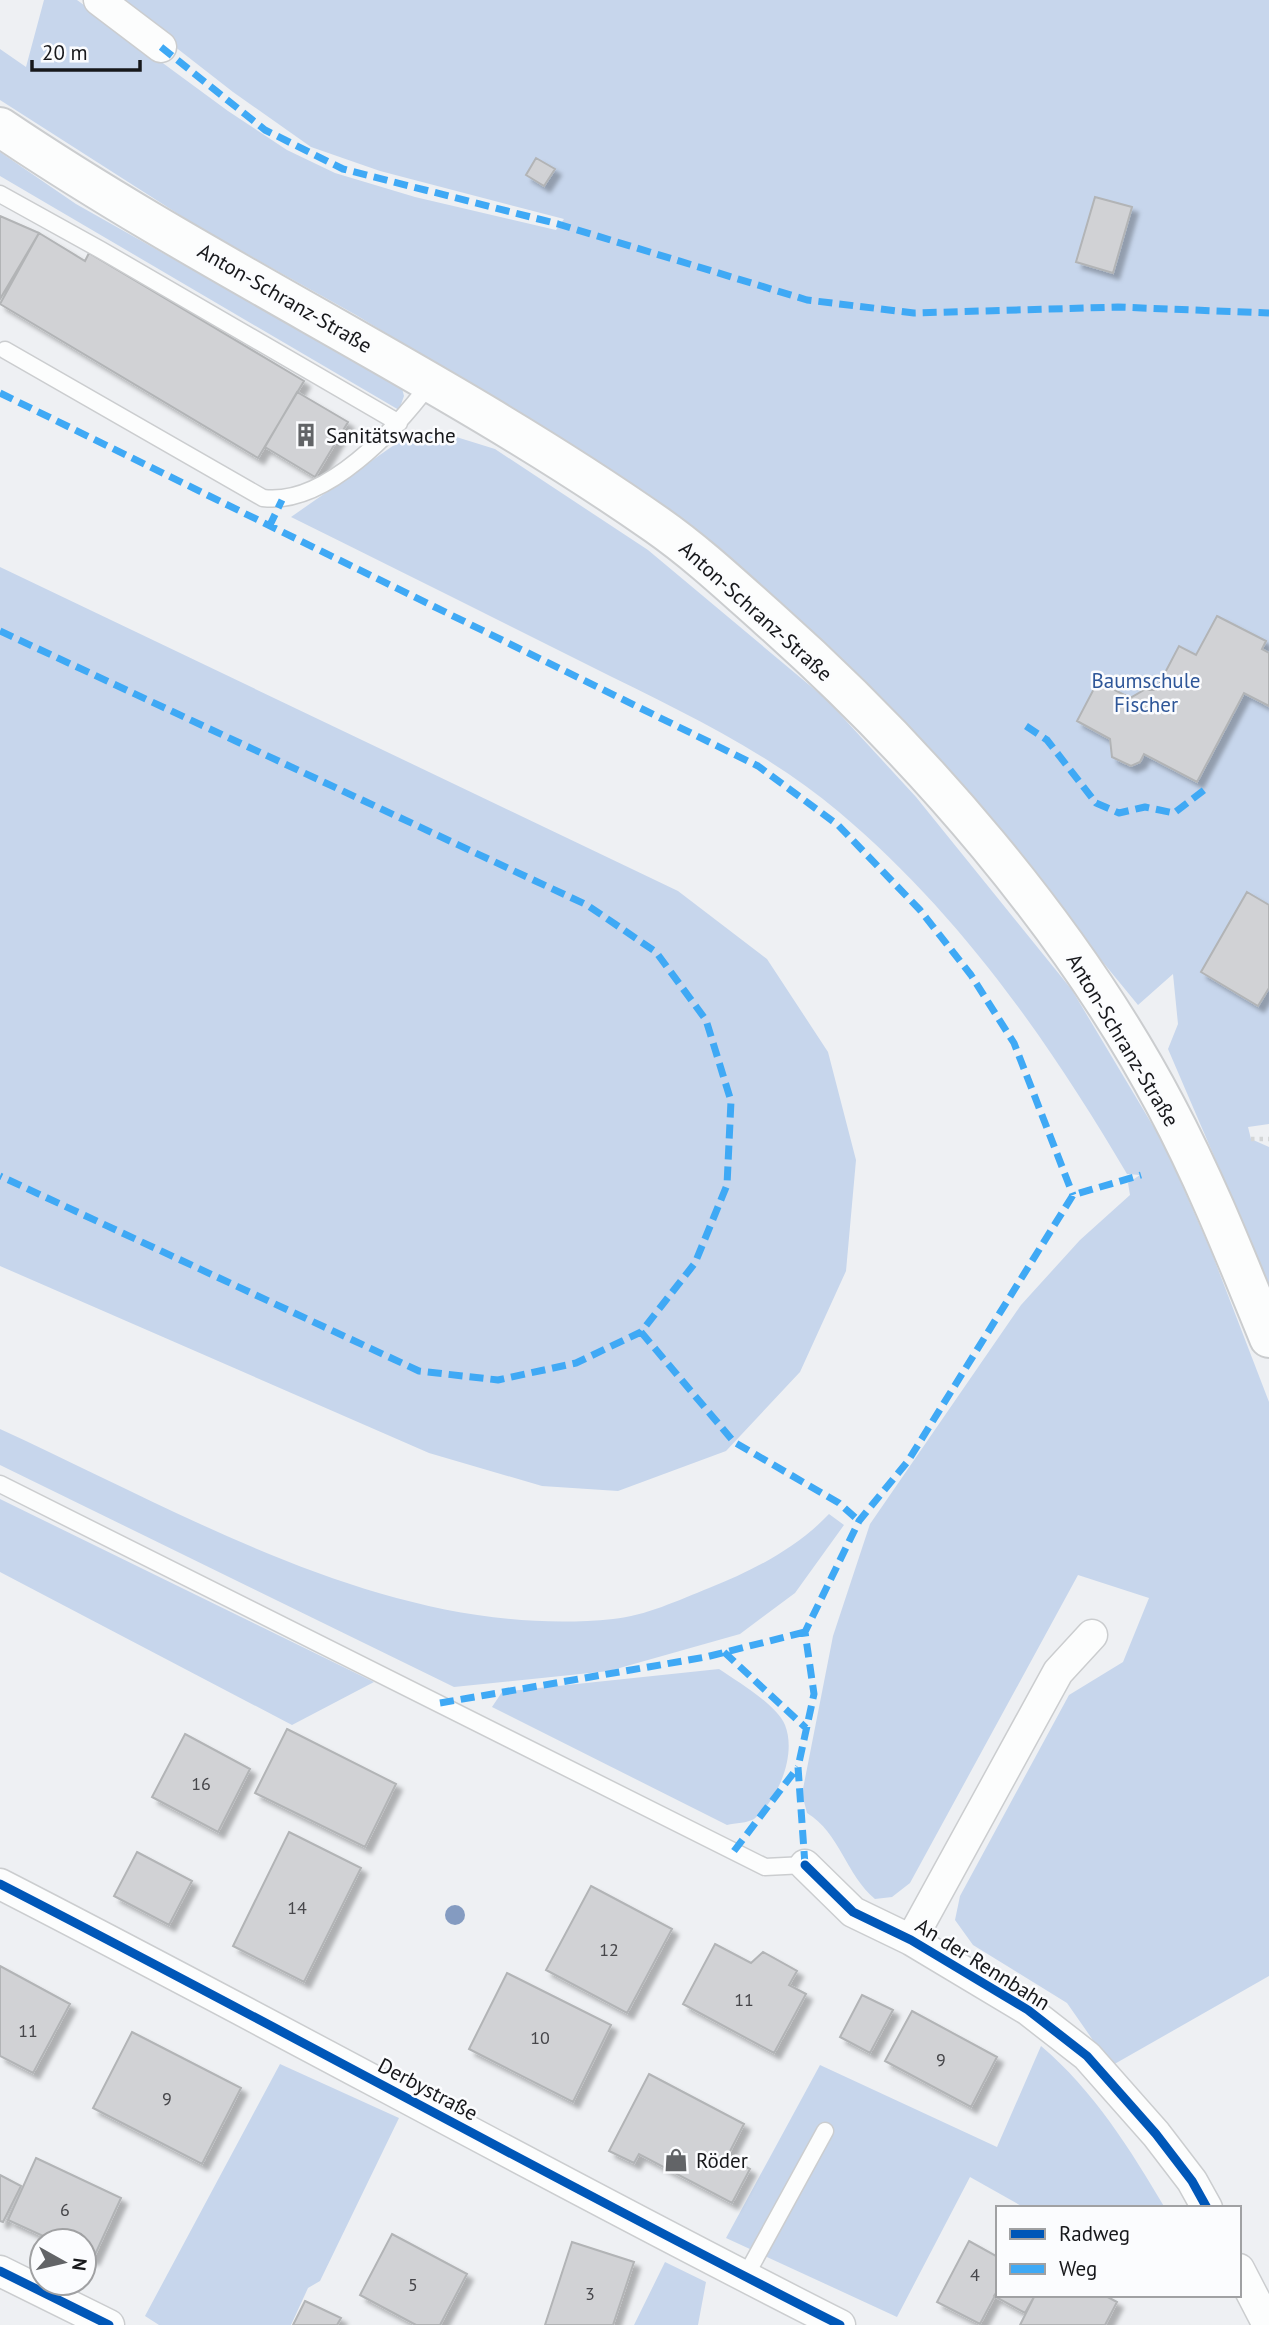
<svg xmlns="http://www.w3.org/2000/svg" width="1269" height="2325" viewBox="0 0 1269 2325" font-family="'PT Sans',sans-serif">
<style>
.green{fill:#c7d6ec}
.building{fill:#d1d2d5;stroke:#b2b4b6;stroke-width:2;filter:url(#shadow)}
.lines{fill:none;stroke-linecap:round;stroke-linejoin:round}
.lane-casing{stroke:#cbcdcf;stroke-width:19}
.street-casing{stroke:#cbcdcf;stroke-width:33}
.secondary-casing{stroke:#cbcdcf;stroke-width:42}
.path{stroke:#d4d6d7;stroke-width:4.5;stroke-dasharray:3.5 5;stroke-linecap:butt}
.lane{stroke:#fcfdfd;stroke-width:16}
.street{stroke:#fcfdfd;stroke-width:30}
.secondary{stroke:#fcfdfd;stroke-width:38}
.quiet{stroke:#3fa9f5;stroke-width:7;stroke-dasharray:14 7;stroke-linecap:butt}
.cycleway-casing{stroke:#fbfcfe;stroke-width:13}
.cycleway{stroke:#0057b8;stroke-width:9}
.tree{fill:#849bc1}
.labels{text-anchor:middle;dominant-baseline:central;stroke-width:5;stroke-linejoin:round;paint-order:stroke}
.number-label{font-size:18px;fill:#46464a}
.street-label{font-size:21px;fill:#17181b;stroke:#fbfcfe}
.poi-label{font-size:21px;fill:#17181b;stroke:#fbfcfe;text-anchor:start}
.park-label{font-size:21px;fill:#2e5698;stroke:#fbfcfe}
</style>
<defs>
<filter id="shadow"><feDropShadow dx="6" dy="6" stdDeviation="2" flood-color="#0004"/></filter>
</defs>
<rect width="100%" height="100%" fill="#eef0f3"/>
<path class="green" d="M44,0h33l151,111 59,39 48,23 80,24 141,33 8,-11 -184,-48 -69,-24 -78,-55 -118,-92h1154v1124l-21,3 3,12 18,8v137l-101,-235 10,-25 -5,-50 -35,31 -209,-255 -133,-134 -118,-96 -154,-103 -168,-102 -159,-89 -197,-126v-51l26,18z
M0,152l76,52 326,184 2,8 -5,14 -399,-234z
M437,431l58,18 153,101 178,149 90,98 156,193 93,156 46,105 58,151v574l-158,90 -44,-63 -94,-58 -18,-25 5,-24 109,-201 54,-33 26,-64 -71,-23 -168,308 -18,14 -17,2c-29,-24 -35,-66 -68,-86l-5,-19 31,-158 37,-112 151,-219 59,-65 50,-45 -2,-12 12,-8 -13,-1c-79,-134 -168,-261 -288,-362 -75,-63 -163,-103 -249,-146 -100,-50 -200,-100 -299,-149l106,-74z
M0,567l678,324 89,68 61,93 28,108 -10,111 -46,101 -74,79 -108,40 -76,-5 -113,-33 -429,-187z
M0,1429c190,87 397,212 613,190 32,-3 66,-19 96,-31 43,-17 88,-40 120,-74l15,11 -49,68 -55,41 -131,37 -155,16 -454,-222z
M0,1499l374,183 -82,43 -292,-153z
M719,1669c19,13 57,35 66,56 12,30 -7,75 -31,94 -6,4 -19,4 -27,6l-235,-118 10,-15z
M1041,2046c53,45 89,103 124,162h-140l-55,-31 -73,140 -171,-79 94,-173 177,82z
M280,2064l119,54 -79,163 -12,7 -17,37h-132l-14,-9z
M665,2262l41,20 -8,43h-64z"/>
<path class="building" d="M536,158l19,11 -11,17 -18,-11z
M1095,197l37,10 -19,66 -37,-11z
M0,216l39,17 -39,66z
M39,233l46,28 4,-8 215,128 -46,77 -258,-154z
M297,392l51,30 -33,55 -50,-30z
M1217,616l49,25 -4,8 7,4v53l-25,-13 -47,89 -53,-28 -4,8 -9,4 -19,-9 -2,-18 -33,-18 21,-40 32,17 14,-8h12l23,-44 17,9z
M1247,892l22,13v83l-11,18 -57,-34z
M287,1729l109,55 -31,63 -110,-54z
M185,1734l65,35 -32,63 -66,-35z
M289,1832l72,36 -57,114 -71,-36z
M137,1852l55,29 -23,44 -55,-29z
M591,1886l81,43 -45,84 -81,-43z
M715,1944l36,19 12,-11 34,19 -8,14 17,9 -32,59 -91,-49z
M0,1966l70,38 -37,69 -33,-17z
M507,1973l104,52 -38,77 -104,-53z
M862,1995l31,15 -23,43 -30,-16z
M912,2011l85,46 -26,50 -86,-46z
M132,2032l109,56 -39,76 -109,-56z
M649,2074l95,50 -17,33 23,12 -18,34 -93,-49 -5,9 -25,-12z
M36,2158l85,40 -28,61 -9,-4v-14h-30l-46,-21z
M0,2175l21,11 -18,36 -3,-1z
M392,2234l75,40 -27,51h-24l-56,-30z
M969,2241l29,16v33l-18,34 -43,-22z
M572,2242l62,20 -21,63h-68z
M998,2290v5h37l-10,18 -31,-17z
M1035,2295h69l13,7 -12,23h-85z
M305,2301l36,17 -4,7h-44z"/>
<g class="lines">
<g class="lane-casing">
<path id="lane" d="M0,194l101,56 298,173
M5,350l258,148c63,8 133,-69 168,-116
M0,1484l765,383 40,-2
M745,2277l80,-146"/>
</g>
<g class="street-casing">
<path id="street" d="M99,0l62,47
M805,1865l48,47 58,28 117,70 59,46 69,78 36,47 15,27
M0,1884c281,144 557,298 840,441
M911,1940l147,-268 34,-37
M1239,2269l29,56
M0,2271l109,54"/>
</g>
<g class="secondary-casing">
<path id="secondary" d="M0,127c212,143 447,251 657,398 40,28 75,61 111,93 152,135 303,308 398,488 40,75 71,154 103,232"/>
</g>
<path class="path" d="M1251,1139h18"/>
<use href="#lane" class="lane"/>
<use href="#street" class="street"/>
<use href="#secondary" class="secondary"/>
<path class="quiet" d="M161,47l104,83 78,39 215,55 249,76 107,13 204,-6 151,6
M0,393l758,373 80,59 82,85 51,65 43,68 59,152
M269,527l13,-27
M0,631l587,274 69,47 50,68 25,81 -4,84 -32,78 -54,69 -65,31 -78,17 -79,-9 -419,-195
M1026,726l21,14 49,63 23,10 26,-6 29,6 34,-26
M641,1332l93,110 105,61 20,18
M724,1652l82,76
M440,1703l266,-46 99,-25
M734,1851l64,-84
M805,1865l-7,-98 16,-73 -9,-62 54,-111 49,-60 165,-266 68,-20"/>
<g class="cycleway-casing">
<path id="cycleway" d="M805,1865l48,47 58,28 117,70 59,46 69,78 36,47 15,27
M0,1884c281,144 557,298 840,441
M0,2271l109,54"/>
</g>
<use href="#cycleway" class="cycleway"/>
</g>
<circle class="tree" cx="455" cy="1915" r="10"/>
<defs>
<g id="building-bare" transform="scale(1.89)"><path d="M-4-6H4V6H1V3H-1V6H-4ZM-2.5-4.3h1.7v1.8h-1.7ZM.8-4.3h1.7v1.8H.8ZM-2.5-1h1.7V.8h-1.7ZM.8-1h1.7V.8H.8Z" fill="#626467" stroke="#fbfcfe" stroke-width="2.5" paint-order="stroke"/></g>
<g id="shop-bare" transform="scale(1.89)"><path d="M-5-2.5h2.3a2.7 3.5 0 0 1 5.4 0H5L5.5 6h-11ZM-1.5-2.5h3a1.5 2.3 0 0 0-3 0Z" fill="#626467" stroke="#fbfcfe" stroke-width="2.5" paint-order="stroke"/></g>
</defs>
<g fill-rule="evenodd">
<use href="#building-bare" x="306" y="435"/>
<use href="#shop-bare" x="676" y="2160"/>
</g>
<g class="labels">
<g class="number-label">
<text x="201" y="1783">16</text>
<text x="297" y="1907">14</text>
<text x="609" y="1949">12</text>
<text x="744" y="1999">11</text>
<text x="28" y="2030">11</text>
<text x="540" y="2037">10</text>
<text x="941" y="2059">9</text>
<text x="167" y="2098">9</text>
<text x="65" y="2209">6</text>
<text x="975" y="2274">4</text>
<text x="413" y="2284">5</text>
<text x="590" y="2293">3</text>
</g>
<g class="street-label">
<text transform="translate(285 298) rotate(30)">Anton-Schranz-Straße</text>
<text transform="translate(756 611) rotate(42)">Anton-Schranz-Straße</text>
<text transform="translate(1123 1040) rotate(59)">Anton-Schranz-Straße</text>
<text transform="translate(983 1964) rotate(32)">An der Rennbahn</text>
<text transform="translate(428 2089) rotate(28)">Derbystraße</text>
</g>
<g class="poi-label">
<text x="326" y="435">Sanitätswache</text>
<text x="696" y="2160">Röder</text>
</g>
<g class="park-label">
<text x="1146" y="680">Baumschule<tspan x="1146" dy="24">Fischer</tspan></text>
</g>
</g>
<rect x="996" y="2206" width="245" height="91" fill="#fbfcfe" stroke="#a0a1a3" stroke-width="2"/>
<rect x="1010" y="2229" width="35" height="10" fill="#0057b8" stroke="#a0a1a3" stroke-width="2"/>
<text x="1059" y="2241" font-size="21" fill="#17181b">Radweg</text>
<rect x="1010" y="2264" width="35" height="10" fill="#3fa9f5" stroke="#a0a1a3" stroke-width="2"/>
<text x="1059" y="2276" font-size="21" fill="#17181b">Weg</text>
<g transform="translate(63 2262) rotate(98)"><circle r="33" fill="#fbfcfe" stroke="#a0a1a3" stroke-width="2"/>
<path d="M0-5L12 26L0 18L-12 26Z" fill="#626467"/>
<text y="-10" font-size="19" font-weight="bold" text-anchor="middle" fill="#17181b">N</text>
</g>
<path d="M32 60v10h108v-10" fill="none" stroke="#17181b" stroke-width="3.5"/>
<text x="42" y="60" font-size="21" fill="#17181b" stroke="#fbfcfe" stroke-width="5" paint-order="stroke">20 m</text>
</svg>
